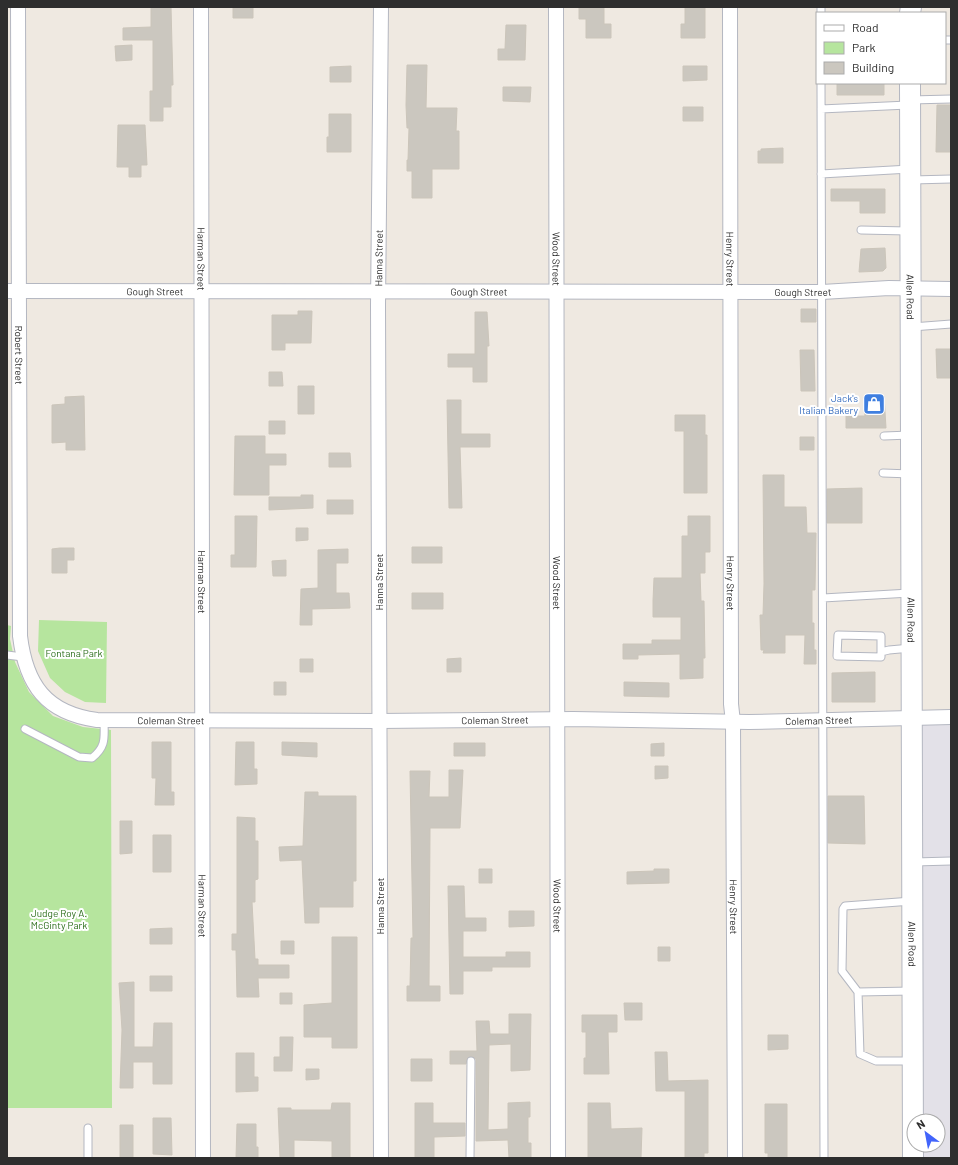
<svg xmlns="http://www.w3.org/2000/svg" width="958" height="1165" viewBox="0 0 958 1165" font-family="Barlow,sans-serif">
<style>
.industrial{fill:#e3e1e8;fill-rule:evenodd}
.green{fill:#b6e59e}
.building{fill:#cbc7bf;stroke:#cbc5ba}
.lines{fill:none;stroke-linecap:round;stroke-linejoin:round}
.lane-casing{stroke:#b4b7c1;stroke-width:9}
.street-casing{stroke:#b4b7c1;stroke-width:16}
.secondary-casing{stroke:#b4b7c1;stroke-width:22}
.lane{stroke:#fff;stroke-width:7}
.street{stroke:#fff;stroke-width:14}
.secondary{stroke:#fff;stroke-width:20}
.labels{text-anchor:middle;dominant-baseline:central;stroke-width:4;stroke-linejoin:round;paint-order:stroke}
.street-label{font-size:10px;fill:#2e2e2e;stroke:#fff}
.shop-label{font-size:10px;fill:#366cbe;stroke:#fff;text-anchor:end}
.park-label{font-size:10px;fill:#2c6e1b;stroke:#fff}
</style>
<rect width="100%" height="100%" fill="#efe9e1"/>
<path class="industrial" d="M951,717v441h-38l-2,-439zM914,1121h24v24h-24z"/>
<path class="green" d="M39,620l68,2 -1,81 -21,-1 -20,-10 -15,-14 -12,-27z
M7,625l4,1 -1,13 5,23 14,30 24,24 30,11 28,3 1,378h-105z"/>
<path class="building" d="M151,7h20l2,78h-2v22h-8v14h-13v-30h3v-51h-30v-12l28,-1z
M233,7h20v11h-20z
M579,7h25v17h7v14h-25v-19h-7z
M685,7h20v31h-24v-14h4z
M506,25h20l-1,35h-27v-11h7z
M132,45v15l-16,1 -1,-15z
M407,65h20l-1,43h31l-1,23h3v38h-27v29h-20v-27h-5v-11h1l1,-32h-2l-1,-23z
M351,66v16h-21v-15z
M683,66h24v14l-24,1z
M837,83h47v12h-47z
M503,87h28l-1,15 -27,-1z
M937,105h14v47h-15z
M683,107h20v14h-20z
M329,114h22v38h-24v-15h2z
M118,125h27l2,40h-6v12h-12v-10h-12z
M783,148v15h-25v-12h3v-2z
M831,189h54v24h-25v-12h-29z
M885,248l1,20 -3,3 -24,1 2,-23z
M801,309h15v13h-15z
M298,311h14l-1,32h-26v7h-13v-35h26z
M475,312h12l2,34h-2v36h-14v-15h-25v-13h27z
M936,349h15v29h-14z
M800,350h14l1,41h-14z
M269,372h13l1,14h-14z
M298,386h16v28h-16z
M84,396l1,54h-19v-8l-14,1v-38l13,-1v-7z
M884,396l2,32h-40v-12h19l-1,-19z
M447,400h14v34h29v13h-30l2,61h-13z
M675,415h30v20h2v58h-23v-62h-9z
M269,421h16v13h-16z
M235,436h30v18h21v11h-17v30h-35z
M800,437h14v13h-14z
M329,453h21l1,14h-22z
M763,475h21v32h22l1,26h9l-1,57h-3v33h2v27h2v14h-12l1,-29h-20v18h-22l1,-3h-3l-1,-35h3l1,-31z
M862,488v35h-35v-34z
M301,495h12v13l-44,2v-13h32z
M327,500h26v14h-26z
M235,516h22l-1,51h-25v-12h4z
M688,516h22v36h-5v21h-5l1,28h3l1,57h-2v20l-23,1v-25l-42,1v4h-15v-15h29v-4h29v-23h-28v-16l1,-23h28v-42h6z
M296,528h12v12l-12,1z
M412,547h30v16h-30z
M60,548h14v12h-7v13h-15v-24z
M348,549v14h-12v30h13l1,15 -38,1v16h-12l1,-36 17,-1v-38z
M286,560v16h-13l-1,-15z
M412,593h31v16h-31z
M461,658v14h-14v-13z
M300,659h13v13h-13z
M875,672v30h-43v-29z
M274,682h12v13h-12z
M624,682l45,1v14l-45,-1z
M152,742h19v50h3v13h-19l1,-27h-4z
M236,742h18v27h3v15l-22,1z
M282,742l35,1v14l-35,-2z
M454,743h31v13h-31z
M664,743v13h-13v-12z
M655,766h13v12l-13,1z
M449,770h14l-3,58h-30l-1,158h11v15h-33v-15h3l1,-48h2l-3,-167h20l-1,26h20z
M305,792h13v4h38v85h-3v26h-34v16h-14l-3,-63 -22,1 -1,-14 24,-1z
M828,796h36l1,48 -37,-1z
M237,817l18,1v23h3v38l-3,1v22h-3l3,57h3v6h31v13h-31l1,19h-22l-1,-47h-4v-16h5z
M120,821h12v32l-12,1z
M153,835h18v37h-18z
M479,869h13v14h-13z
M654,869h15v14l-42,1v-12l27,-1z
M448,886h16l1,32h21v13h-23v26h43v-5h24v15h-38v4h-29v23h-13z
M509,911h25v15l-25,1z
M172,928v16h-22v-15z
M332,937h25v111h-25v-11h-28v-32l28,-2z
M281,941h13v13h-13z
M658,947h12v14h-12z
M150,976h22v15h-22z
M134,982v65h19l1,-24h18v61h-19v-22h-20v26h-13l2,-58 -3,-47z
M280,993h12v11h-12z
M624,1003h18v17h-17z
M509,1014h22l-1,56 -19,1v-27l-22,1 -1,85 20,-1v-26l22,-1v15h-2v26h3v15h-22l-1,-18 -32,1v-82l-5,-3 -4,3 -1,5h-16v-13h27l-1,-30h13l1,13h19z
M582,1015h35v17h-9l1,42h-25v-16h2v-26h-4z
M768,1035h20v14l-20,1z
M280,1037h13l-1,34h-18v-14h6z
M655,1052h12l1,29 40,-1v73h-4v5h-19v-67h-29z
M236,1053h18v24h4v14l-22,1z
M411,1059h21v22h-21z
M306,1069h13v10l-13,1z
M332,1103h18v55h-18v-17l-38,-1v18h-14l-2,-50h13v2h40z
M415,1103h18v20h32v13l-31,1v21h-19z
M588,1103h22l1,26 31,-1 -1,30h-53z
M765,1104h22v54h-19v-5h-3z
M153,1118h18l1,37 -19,-1z
M237,1124h19v23h2v11h-22z
M120,1125h13v33h-13z"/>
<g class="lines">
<g class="lane-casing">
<path id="lane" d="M821,7v6
M945,40h6
M821,83l3,1075
M910,100l41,-1
M821,109l87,-4
M821,174l89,-5
M912,180l39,-1
M861,230l47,1
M912,327l39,-3
M884,436l26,-1
M883,473l28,1
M823,598l87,-5
M881,652v-16l-43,-1 -1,21 44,1v-5l8,-2 22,-2
M7,655l16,2
M25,729l54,28 13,1c15,-12 12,-21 12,-38
M914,862l37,-1
M858,992l54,-1
M911,1061h-35l-16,-7 -2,-62 -16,-21 1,-62 2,-3 67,-5
M88,1158v-30
M470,1158l1,-97"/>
</g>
<g class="street-casing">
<g id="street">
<path id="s1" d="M18,7l2,629c6,49 26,77 77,84l282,1 194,-2 176,3 202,-5"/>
<path id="s2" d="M201,7l2,1151"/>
<path id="s3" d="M556,7l2,1151"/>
<path id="s4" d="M730,7l1,697 2,18 2,436"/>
<path id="s5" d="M7,291l815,1 67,-4 62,1"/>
<path id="s6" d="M381,1158l-3,-852 3,-299"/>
</g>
</g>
<g class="secondary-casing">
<g id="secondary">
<path d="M910,13l1,-6"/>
<path id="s7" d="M910,83l3,1075"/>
</g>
</g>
<use href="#lane" class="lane"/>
<use href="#street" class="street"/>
<use href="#secondary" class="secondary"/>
</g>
<defs>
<g id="shop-square" transform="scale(1.15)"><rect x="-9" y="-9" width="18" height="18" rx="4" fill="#3f7fe0" stroke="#fff"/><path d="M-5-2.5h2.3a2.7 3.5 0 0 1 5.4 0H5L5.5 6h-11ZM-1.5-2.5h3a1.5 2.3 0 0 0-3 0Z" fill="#fff"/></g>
</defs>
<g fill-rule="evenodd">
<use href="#shop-square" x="874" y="404"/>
</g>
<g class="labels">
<g class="street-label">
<text stroke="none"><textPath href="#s6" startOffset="900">Hanna Street</textPath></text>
<text stroke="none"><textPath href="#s2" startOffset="252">Harman Street</textPath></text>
<text stroke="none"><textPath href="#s3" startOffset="252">Wood Street</textPath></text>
<text stroke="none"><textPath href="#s4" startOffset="252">Henry Street</textPath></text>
<text stroke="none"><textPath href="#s5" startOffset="148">Gough Street</textPath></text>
<text stroke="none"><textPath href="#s5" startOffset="472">Gough Street</textPath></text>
<text stroke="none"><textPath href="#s5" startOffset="796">Gough Street</textPath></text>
<text stroke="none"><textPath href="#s7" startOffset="214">Allen Road</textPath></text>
<text stroke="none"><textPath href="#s1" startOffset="348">Robert Street</textPath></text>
<text stroke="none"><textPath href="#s2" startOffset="575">Harman Street</textPath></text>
<text transform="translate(379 582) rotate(-90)">Hanna Street</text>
<text stroke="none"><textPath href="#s3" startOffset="576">Wood Street</textPath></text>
<text stroke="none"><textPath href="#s4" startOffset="576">Henry Street</textPath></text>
<text stroke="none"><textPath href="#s7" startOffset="537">Allen Road</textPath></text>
<text stroke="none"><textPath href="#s1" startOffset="1152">Coleman Street</textPath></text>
<text stroke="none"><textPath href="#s1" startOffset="1476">Coleman Street</textPath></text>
<text stroke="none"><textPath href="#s1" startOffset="828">Coleman Street</textPath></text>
<text stroke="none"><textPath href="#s2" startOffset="899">Harman Street</textPath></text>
<text transform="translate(380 906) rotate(-90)">Hanna Street</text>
<text stroke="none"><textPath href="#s3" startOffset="899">Wood Street</textPath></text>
<text stroke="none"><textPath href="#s4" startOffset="900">Henry Street</textPath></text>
<text stroke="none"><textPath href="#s7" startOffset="861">Allen Road</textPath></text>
</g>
<g class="shop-label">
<text x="858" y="398">Jack's<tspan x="858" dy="12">Italian Bakery</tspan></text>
</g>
<g class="park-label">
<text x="74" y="653">Fontana Park</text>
<text x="59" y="913">Judge Roy A.<tspan x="59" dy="12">McGinty Park</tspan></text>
</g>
</g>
<rect width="958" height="1165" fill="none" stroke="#2e2e2e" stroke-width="16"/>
<rect x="816" y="12" width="130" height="72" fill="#ffffff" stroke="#ababab"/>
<rect x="824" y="25" width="20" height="6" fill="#ffffff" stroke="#ababab"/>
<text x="852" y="32" font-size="12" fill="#2e2e2e">Road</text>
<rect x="824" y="42" width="20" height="12" fill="#b6e59e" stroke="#ababab"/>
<text x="852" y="52" font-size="12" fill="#2e2e2e">Park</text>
<rect x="824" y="62" width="20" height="12" fill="#cbc7bf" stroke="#ababab"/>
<text x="852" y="72" font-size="12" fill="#2e2e2e">Building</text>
<g transform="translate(926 1133) rotate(328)"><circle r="19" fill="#ffffff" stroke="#ababab"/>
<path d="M0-3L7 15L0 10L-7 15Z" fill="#4264fb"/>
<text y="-6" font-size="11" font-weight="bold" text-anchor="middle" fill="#2e2e2e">N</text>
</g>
</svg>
